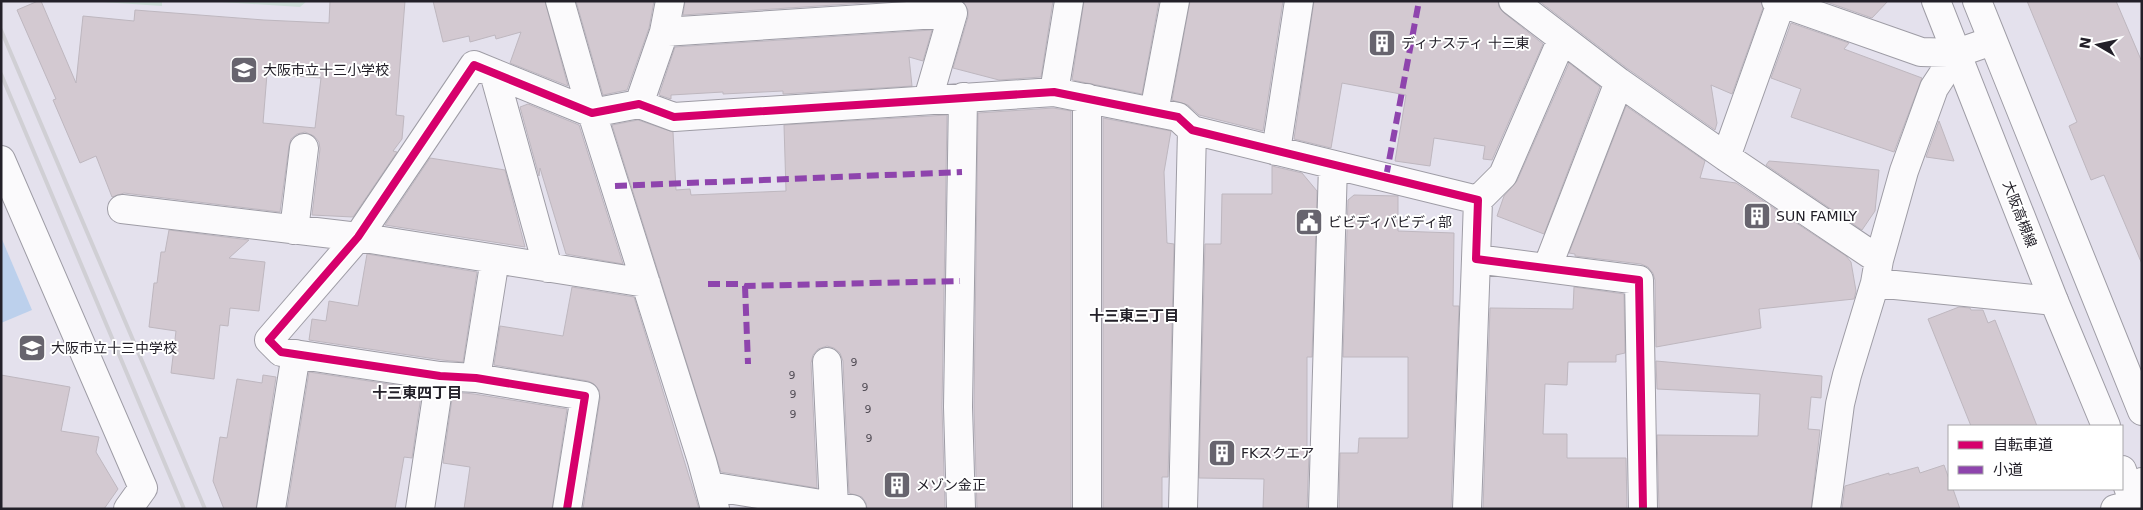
<svg xmlns="http://www.w3.org/2000/svg" width="2143" height="510" viewBox="0 0 2143 510" font-family="'DejaVu Sans','Noto Sans JP',sans-serif">
<style>
.green{fill:#ceddd9}
.water{fill:#bcd0ec}
.building{fill:#d3c9d1;stroke:#beb7bf;fill-rule:evenodd}
.lines{fill:none;stroke-linecap:round;stroke-linejoin:round}
.minor-casing{stroke:#9e9ca5;stroke-width:30}
.major-casing{stroke:#9e9ca5;stroke-width:30}
.minor{stroke:#fbfafc;stroke-width:28}
.major{stroke:#fbfafc;stroke-width:28}
.rail{stroke:#d0cfd4;stroke-width:4}
.quiet{stroke:#8e44ad;stroke-width:6;stroke-dasharray:12 6;stroke-linecap:butt}
.cycleway-casing{stroke:#fff;stroke-width:11}
.cycleway{stroke:#d6006c;stroke-width:8}
.labels{text-anchor:middle;dominant-baseline:central;stroke-width:4;stroke-linejoin:round;paint-order:stroke}
.number-label{font-size:11px;fill:#524d56}
.poi-label{font-size:14px;fill:#232029;stroke:#fff;text-anchor:start}
.street-label{font-size:14px;fill:#232029;stroke:#fff}
.neighbourhood-label{font-size:15px;font-weight:bold;fill:#232029;stroke:#fff}
</style>
<rect width="100%" height="100%" fill="#e4e1ed"/>
<path class="green" d="M88,1h74v5z
M206,1h101l-7,6z"/>
<path class="water" d="M1,237l31,73 -31,13z"/>
<path class="building" d="M38,1h3l35,82 7,-67 51,5 1,-11 129,10 65,3 1,-22h75l-9,114 8,1 -2,23 -9,12 4,1 -44,65 -41,-2 8,-66 -1,-7 -5,-6 -9,-4 -8,2 -6,5 -2,7 -9,66 -156,-19 -12,4 -16,-41 -16,7 -27,-63 3,-1 -39,-89zM267,74l54,4 -6,50 -52,-5z
M433,1h112l23,85 -58,-23 11,-31 -25,7 -1,-4 -25,7 -1,-6 -26,6z
M576,1h78l-5,27 -22,62 -24,5z
M685,1h209l-211,14z
M963,1h90l-12,76 -42,3 -46,-12 15,-51v-7z
M1084,1h75l-17,93 -70,-14z
M1190,1h93l-20,130 -64,-16 -11,-10 -16,-5z
M1314,1h184l1,6 5,6 39,31 -51,116 -9,-1 2,-13 -51,-8 -4,28 -35,-5 11,-66 -64,-12 -11,65 -37,-9z
M1539,1h222l2,7 -31,86 -21,-9 6,38 -2,7 -87,-61z
M1824,1h64l-16,17z
M2027,1h89l26,61v202l-38,-89 -13,5 -22,-54 8,-4z
M1791,23l58,20 -5,6 78,29 -28,74 -103,-35 10,-28 -30,-11z
M932,30l-9,31 -14,-4 3,29 -129,8v-3l-60,3v-2l-52,3v4l-12,-4 16,-48z
M1569,63l31,24 -56,147 -47,-18 7,-20 13,-15z
M528,104l51,21 44,139 -57,-10 -26,-86 -1,8 -19,-69z
M1626,106l79,55 -5,17 36,5 110,73 5,6 5,29 -2,8 -95,10 2,19 -105,19 -1,-67 -2,-7 -5,-6 -7,-3 -66,-8v-2l-6,-1z
M1053,108l18,3v398h-94l-3,-102 4,-294z
M947,115l-5,292 3,102h-78l-1,-6 -4,-6 -13,-4 -6,-132 -3,-8 -6,-5 -7,-2 -9,3 -5,6 -2,8 6,125 -96,-16 -109,-347 26,-5 35,12 3,58 14,-1 1,6 95,-4 -2,-66z
M1103,118l68,13 -7,41 3,71 7,1 -6,233h-6v32h-59z
M1939,121l15,40 -28,-4z
M430,158l75,12 20,77 -140,-22z
M1769,161l110,9 -4,41 -13,19 -96,-65z
M1272,166l30,7 15,18 -5,166h-5v95h2l-2,57h-44l1,-30 -65,-1 6,-234h16l1,-50h50z
M1354,195l44,1v35l56,2 -1,73h6l-8,203h-112l1,-56h18l1,-15h49v-81h-65l5,-157z
M169,230l80,10 -20,18 36,4 -6,49 -29,-3 -2,18 -8,-1 -6,54 -43,-6 5,-42 -27,-4 5,-44h3l4,-31h4z
M367,254l110,18 -14,90 -21,-2 -133,-20 3,-21 14,2 3,-20 29,5z
M572,287l62,10 65,212h-116l17,-111 -1,-8 -5,-6 -6,-3 -94,-16 6,-39 63,10z
M1574,287l50,7 1,59 -9,2v7h-48l-1,23 -22,-1 -2,50h24v24h59l1,51h-144l7,-201 83,1z
M1959,307l11,1 1,2h12l5,13 7,-3 42,106h-66l-43,-107z
M1656,361l166,15 -1,22 -10,-1 -3,32 12,1 -9,79h-152l-2,-74 101,1 2,-42 -103,-5z
M309,372l113,17 -10,69 -8,-1 -9,52h-108z
M1,375l69,12 -9,44 38,6 -3,15 22,37 -14,20h-103z
M263,375l13,2 -20,132h-32l-11,-28 7,-44 7,1 10,-59 25,4z
M453,392l21,2 93,15 -15,100h-88l6,-42 -27,-4z
M1944,465l5,14v10h4l7,20h-118l3,-23 44,-13v2l29,-8 2,6z"/>
<g class="lines">
<g class="minor-casing">
<path id="minor" d="M560,1l32,112 110,348 13,48
M1513,1l106,81 107,75 153,103
M1776,1l145,51 36,1 35,-12
M664,32l289,-19 -25,86
M494,73l54,195
M1054,92l15,-91
M639,104l25,-72 6,-31
M1154,112l21,-111
M1276,151l23,-150
M1726,157l55,-154
M1,160l142,328 -15,21
M1478,200l25,-25 59,-136
M122,209l236,28 288,46
M294,230l10,-82
M1547,268l72,-186
M1875,283l179,18
M827,362l7,144
M476,378l19,-119
M709,486l143,23
M271,509l25,-155
M420,509l20,-133
M567,509l18,-113 -109,-18 -36,-2 -159,-24 -12,-12 89,-103 116,-172 118,48 47,-9 35,13 380,-25 124,25 14,13 286,70 -2,59 163,21 4,229
M961,509l-3,-102 5,-310
M1087,509v-411
M1183,509l9,-379
M1323,509l10,-344
M1467,509l9,-250
M1826,509l14,-105 7,-29 28,-92 4,-23 25,-89 30,-83 23,-35
M2115,509l19,-5 8,-22"/>
</g>
<g class="major-casing">
<path id="major" d="M1936,1l118,300 52,125
M1977,1l165,410
M2122,470l14,39"/>
</g>
<use href="#minor" class="minor"/>
<use href="#major" class="major"/>
<path class="rail" d="M1,30l204,479
M1,74l183,435"/>
<path class="quiet" d="M1386,177l33,-176
M615,186l347,-14
M708,284h32l5,2 215,-5
M745,286l3,78"/>
<g class="cycleway-casing">
<path id="cycleway" d="M567,509l18,-113 -109,-18 -36,-2 -159,-24 -12,-12 89,-103 116,-172 118,48 47,-9 35,13 380,-25 124,25 14,13 286,70 -2,59 163,21 4,229"/>
</g>
<use href="#cycleway" class="cycleway"/>
</g>
<defs>
<g id="building-square" transform="scale(1.4375)"><rect x="-9" y="-9" width="18" height="18" rx="4" fill="#67646e" stroke="#fff"/><path d="M-4-6H4V6H1V3H-1V6H-4ZM-2.5-4.3h1.7v1.8h-1.7ZM.8-4.3h1.7v1.8H.8ZM-2.5-1h1.7V.8h-1.7ZM.8-1h1.7V.8H.8Z" fill="#fff"/></g>
<g id="school-square" transform="scale(1.4375)"><rect x="-9" y="-9" width="18" height="18" rx="4" fill="#67646e" stroke="#fff"/><path d="M0-5L7-2L0 1L-7-2ZM-4 1L0 2.5L4 1V4Q0 6-4 4Z" fill="#fff"/></g>
<g id="civic-square" transform="scale(1.4375)"><rect x="-9" y="-9" width="18" height="18" rx="4" fill="#67646e" stroke="#fff"/><path d="M-.6-6.5H3V-4.5H.6V-3L4-1V1h2V6H-6V1h2V-1L-.6-3ZM-1.2 2.5V6h2.4V2.5Z" fill="#fff"/></g>
</defs>
<g fill-rule="evenodd">
<use href="#building-square" x="1382" y="43"/>
<use href="#school-square" x="244" y="70"/>
<use href="#building-square" x="1757" y="216"/>
<use href="#civic-square" x="1309" y="222"/>
<use href="#school-square" x="32" y="348"/>
<use href="#building-square" x="1222" y="453"/>
<use href="#building-square" x="897" y="485"/>
</g>
<g class="labels">
<g class="number-label">
<text x="854" y="362">9</text>
<text x="792" y="375">9</text>
<text x="865" y="387">9</text>
<text x="793" y="394">9</text>
<text x="868" y="409">9</text>
<text x="793" y="414">9</text>
<text x="869" y="438">9</text>
</g>
<g class="poi-label">
<text x="1401" y="43">ディナスティ 十三東</text>
<text x="263" y="70">大阪市立十三小学校</text>
<text x="1776" y="216">SUN FAMILY</text>
<text x="1328" y="222">ビビディバビディ部</text>
<text x="51" y="348">大阪市立十三中学校</text>
<text x="1241" y="453">FKスクエア</text>
<text x="916" y="485">メゾン金正</text>
</g>
<g class="street-label">
<text transform="translate(2020 214) rotate(69)">大阪高槻線</text>
</g>
<g class="neighbourhood-label">
<text x="1134" y="316">十三東三丁目</text>
<text x="417" y="393">十三東四丁目</text>
</g>
</g>
<rect width="2143" height="510" fill="none" stroke="#232029" stroke-width="5"/>
<rect x="1948" y="425" width="175" height="65" fill="#ffffff" stroke="#a7a6a9"/>
<rect x="1958" y="441" width="25" height="8" fill="#d6006c" stroke="#a7a6a9"/>
<text x="1993" y="450" font-size="15" fill="#232029">自転車道</text>
<rect x="1958" y="466" width="25" height="8" fill="#8e44ad" stroke="#a7a6a9"/>
<text x="1993" y="475" font-size="15" fill="#232029">小道</text>
<g transform="translate(2098 45) rotate(279)" stroke="#ffffff" stroke-width="4" paint-order="stroke">
<path d="M0-4L9 19L0 12L-9 19Z" fill="#232029"/>
<text y="-8" font-size="14" font-weight="bold" text-anchor="middle" fill="#232029">N</text>
</g>
</svg>
